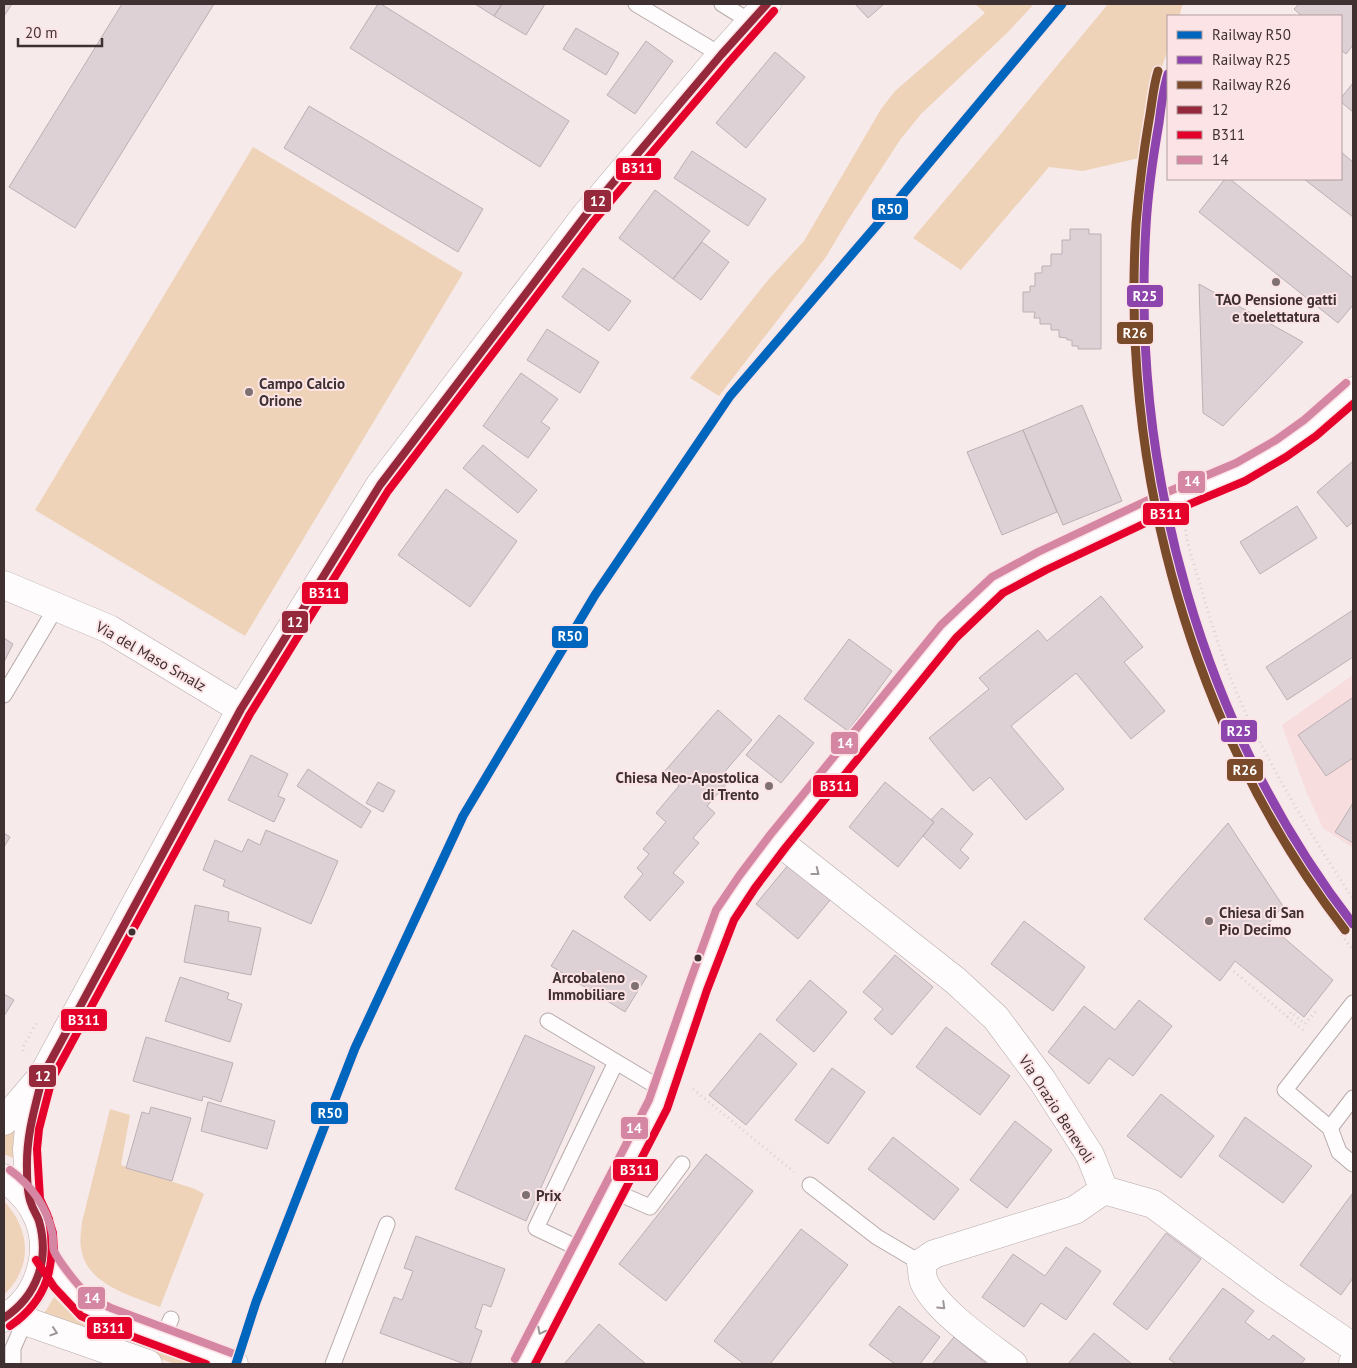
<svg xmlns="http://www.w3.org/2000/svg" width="1357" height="1368" viewBox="0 0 1357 1368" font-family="'PT Sans',sans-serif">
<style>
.built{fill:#f8dddf}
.green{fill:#efd3b9}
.building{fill:#ddd1d5;stroke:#bbb0b4}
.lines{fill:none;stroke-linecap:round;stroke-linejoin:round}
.service-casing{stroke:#b7aaab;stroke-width:17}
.minor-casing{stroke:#b7aaab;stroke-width:29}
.tertiary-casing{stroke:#b7aaab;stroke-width:29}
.path{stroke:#d7d3d3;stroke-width:3;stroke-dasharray:1 4;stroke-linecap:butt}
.service{stroke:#fefcfc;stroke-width:15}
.minor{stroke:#fefcfc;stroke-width:28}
.tertiary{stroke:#fefcfc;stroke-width:28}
.bus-1-casing{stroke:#fce4e6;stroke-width:11}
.bus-2-casing{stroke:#fce4e6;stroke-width:11}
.bus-3-casing{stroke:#fce4e6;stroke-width:11}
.bus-1{stroke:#95293b;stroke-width:8}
.bus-2{stroke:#e4002b;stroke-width:8}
.bus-3{stroke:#d486a3;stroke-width:8}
.rail-1-casing{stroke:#fce4e6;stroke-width:12}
.rail-2-casing{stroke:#fce4e6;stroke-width:12}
.rail-3-casing{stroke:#fce4e6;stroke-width:12}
.rail-1{stroke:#0065bd;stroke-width:9}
.rail-2{stroke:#8e44ad;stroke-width:9}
.rail-3{stroke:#7a4b2a;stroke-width:9}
.oneway{stroke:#9e9697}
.poi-dot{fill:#7f7172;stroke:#fce4e6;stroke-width:2}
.bus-dot{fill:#3f3032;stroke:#fce4e6;stroke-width:2}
.labels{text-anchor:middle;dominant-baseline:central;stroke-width:4;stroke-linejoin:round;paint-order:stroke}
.poi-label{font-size:15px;font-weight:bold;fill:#3f3032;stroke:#fce4e6;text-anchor:start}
.street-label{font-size:15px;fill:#3f3032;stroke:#fce4e6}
.line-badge{stroke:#fce4e6;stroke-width:2}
.badge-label{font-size:14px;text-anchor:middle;font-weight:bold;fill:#fff}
</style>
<rect width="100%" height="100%" fill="#f6eaea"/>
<path class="built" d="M1353,675v173l-30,-20 -17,-37 -24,-66z"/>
<path class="green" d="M975,4h59l-26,28 -87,82 -21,26 -52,80 -22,37 -107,139 -29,-18 78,-98 36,-39 77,-132 14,-18 90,-78z
M1108,4h75l-4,12h-11v33l-10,30 -19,79 -56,13 -34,-4 -88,103 -48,-32 81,-96z
M253,147l210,126 -218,363 -210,-126z
M110,1109l20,6 -9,50 74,24 9,5 -44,113c-26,-10 -71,-22 -78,-54 -3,-11 -1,-21 0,-31z
M19,1119l-4,40 -11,-5v-20z
M4,1201c27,29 29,66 0,94z
M54,1297l24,24 16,9 -2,4 -53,-16 8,-9z
M110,1335l81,29h-16l-67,-24z"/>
<path class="building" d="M4,4h8l-8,12z
M122,4h92l-139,224 -66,-41z
M378,4h3l188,117 -29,46 -190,-119z
M475,4h27l-8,12z
M502,4h43l-19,31 -32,-19z
M855,4h29l-16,14z
M1299,4h54v41l-7,9 -5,-4v-34h-39l-8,-7z
M576,28l43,25 -13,22 -43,-26z
M646,41l27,20 -38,53 -28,-19z
M775,52l30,25 -59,71 -30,-25z
M1353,83v29l-12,-10v-4z
M309,106l174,103 -25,43 -174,-104z
M692,151l74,48 -18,27 -74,-48z
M1341,152l12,10v55l-49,-38h37z
M1225,179h5l123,99v27l-15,18 -139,-111z
M655,190l55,41 -37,48 -54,-41z
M1070,229h19v5h12v115h-23v-3h-6v-6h-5v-2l-8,-1v-7h-8v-6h-11v-6h-6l1,-6h-12v-20h7v-6h5v-13h7v-7h9v-12h11v-14h8z
M702,242l27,20 -28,38 -28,-21z
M583,268l48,33 -22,30 -47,-34z
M1199,284l104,58 -80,84 -20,-13z
M547,329l52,33 -19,31 -53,-33z
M521,373l37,26 -17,23 9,6 -22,30 -45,-32z
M1082,405l40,96 -59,24 -40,-95z
M1023,430l34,82 -55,23 -35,-83z
M483,445l54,45 -19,23 -55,-45z
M1353,461v61l-6,5 -30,-35z
M446,489l71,52 -47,66 -72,-52z
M1297,506l20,32 -57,36 -20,-32z
M1101,596l42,51 -19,15 41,49 -34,28 -55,-66 -65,53 53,63 -38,31 -36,-43 -17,14 -44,-53 60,-49 -10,-11 32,-26 27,-22 9,11z
M1353,610v47l-66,43 -21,-33z
M4,638l9,6 -9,18z
M849,639l43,32 -44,60 -44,-32z
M1352,698l1,1v59l-27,18 -28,-41z
M718,710l34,30 -31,36 7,6 -21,24 8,7 -22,25 6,5 -26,30 11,9 -34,39 -26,-24 19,-23 -6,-6 12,-14 -6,-5 23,-27 -10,-9 23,-27 -15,-14z
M779,715l35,28 -33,40 -35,-28z
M251,755l37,19 -10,22 7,3 -11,23 -46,-22z
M308,769l63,42 -10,17 -64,-42z
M378,782l17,9 -12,21 -17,-9z
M885,782l49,40 -36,45 -49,-40z
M1353,803v40l-18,-11z
M942,808l31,26 -13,16 9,8 -9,11 -37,-33 11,-14 -3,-2z
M1228,823l55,83 -15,18 65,56 -29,37 -69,-56 -15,20 -76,-62z
M266,830l72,31 -27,63 -88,-38 2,-6 -22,-10 12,-30 27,12 6,-13 12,6z
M4,833l6,4 -6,10z
M789,864l42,35 -33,40 -42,-35z
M195,905l34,7 -1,9 33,7 -10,47 -67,-13z
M1024,921l61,46 -32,44 -62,-47z
M573,930l74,46 -22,36 -74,-46z
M895,955l38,32 -41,48 -18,-16 9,-10 -20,-17z
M180,977l49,16 -2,6 15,5 -12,38 -65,-21z
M810,980l37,32 -33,40 -38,-32z
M4,994l10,6 -10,16z
M1139,1000l33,26 -39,50 -24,-18 -20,26 -41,-32 36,-46 31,24z
M946,1027l64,49 -30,39 -64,-48z
M760,1033l37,31 -51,61 -37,-30z
M525,1035l70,32 -69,154 -71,-32z
M146,1037l87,26 -12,39 -18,-6 -1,5 -69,-20z
M832,1068l33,24 -37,52 -33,-24z
M1161,1094l53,42 -33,42 -54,-42z
M208,1102l67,19 -8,28 -66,-18z
M151,1107l40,11 -19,63 -46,-13 16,-56 7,2z
M1245,1117l67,49 -29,37 -64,-47z
M1015,1121l37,29 -45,58 -37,-28z
M893,1137l66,52 -25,31 -66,-51z
M706,1154l47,37 -87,110 -47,-37z
M1352,1194l1,84 -12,17 -41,-30z
M801,1229l47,36 -78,99h-26l-30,-23z
M1166,1233l35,26 -54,71 -34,-26z
M416,1236l89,33 -14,38 -8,-3 -8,24 7,3 -12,33h-5l-85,-31 14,-36 8,3 11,-29 -9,-3z
M1066,1247l35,24 -35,49 -25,-17 -17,24 -42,-30 31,-43 32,22z
M1223,1288l31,23 -9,11 24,18 4,-5 32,24 -4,5h-125l-7,-5z
M899,1306l41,31 -20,27h-25l-26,-19z
M599,1324l29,25 18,15h-82z
M1094,1333l38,31h-64z
M954,1337l33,27h-55z"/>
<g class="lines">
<g class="service-casing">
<path id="service" d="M636,4l85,51
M722,4l29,18
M4,695l53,-89
M1353,1003l-68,87 45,38 9,24 14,12
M548,1021l115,69
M1330,1128l23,-30
M810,1185l67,52 44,26
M613,1191l37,16 32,-43
M582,1250l-46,-22 80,-166
M163,1338l8,-19
M13,1364v-16l12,-27
M333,1364l54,-140"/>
</g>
<g class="minor-casing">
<path id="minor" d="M4,585l105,44 132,80
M778,841l178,140 40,37 46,62 48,75 14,35
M4,1121l39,-46 198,-366 139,-224 205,-269 136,-161 46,-51
M1104,1190l49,14 115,85 85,58
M30,1202l-3,-53 2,-22 13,-46
M1013,1364c-26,-20 -75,-52 -89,-82 -2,-5 -2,-13 -3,-19l13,-9 141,-44 29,-20"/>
</g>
<g class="tertiary-casing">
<path id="tertiary" d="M4,1178c14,10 27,22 34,40 15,35 0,82 -34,100
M44,1254l18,27 24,26 21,10 127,47
M8,1315l140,49
M524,1364l134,-260 40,-117 27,-72 22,-33 31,-41 171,-210 48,-46 45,-24 108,-51 90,-38 41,-24 29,-20 43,-37
M1353,1364v-1"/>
</g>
<path class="path" d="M1185,525c2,22 11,45 17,66 14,49 31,99 55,145 28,56 62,111 96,163
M1158,538c14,44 26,89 42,133 37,100 89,194 153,279
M1230,968l74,63
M1287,1017l4,-5 14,12 11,-13
M23,1051v-4l14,-25
M693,1089l101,83"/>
<use href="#service" class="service"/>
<use href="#minor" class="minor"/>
<use href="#tertiary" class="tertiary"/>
<g class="bus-1-casing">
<path id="bus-1" d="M4,1318c33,-22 46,-58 35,-97 -2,-6 -6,-11 -8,-18 -4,-10 -4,-23 -4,-34 -1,-33 8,-62 16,-94l198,-366 139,-224 205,-269 136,-161 46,-51"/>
</g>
<g class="bus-2-casing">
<path id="bus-2" d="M54,1253l-1,-20 -6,-19 -7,-15 -3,-50 2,-20 13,-50 198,-365 138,-223 205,-269 136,-160 45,-51
M36,1260l18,27 27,29 23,10 102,38
M10,1326c38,-26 47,-62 39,-107
M535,1364l132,-255 40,-119 27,-70 21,-32 31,-41 170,-209 47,-45 43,-23 108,-51 91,-38 41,-24 30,-21 37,-32"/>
</g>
<g class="bus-3-casing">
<path id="bus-3" d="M10,1170c22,16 36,35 42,62 2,6 0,14 2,19 5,11 29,42 39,48 6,4 12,6 18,9l126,47
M515,1359l134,-259 40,-116 27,-74 23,-34 31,-41 171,-210 51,-48 46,-25 108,-51 90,-38 40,-23 28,-20 42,-37"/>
</g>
<use href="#bus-1" class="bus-1"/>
<use href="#bus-2" class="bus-2"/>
<use href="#bus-3" class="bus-3"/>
<g class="rail-1-casing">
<path id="rail-1" d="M236,1364l20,-62 99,-254 108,-232 132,-221 135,-199 153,-178 179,-214"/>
</g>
<g class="rail-2-casing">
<path id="rail-2" d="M1168,74c-5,16 -7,32 -9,49 -6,34 -11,68 -13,103 -15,245 56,502 207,698"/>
</g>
<g class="rail-3-casing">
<path id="rail-3" d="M1158,71c-5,16 -6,33 -9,49 -6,35 -10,69 -13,104 -15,249 56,508 209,706"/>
</g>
<use href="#rail-1" class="rail-1"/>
<use href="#rail-2" class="rail-2"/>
<use href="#rail-3" class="rail-3"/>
</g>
<defs><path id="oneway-chevron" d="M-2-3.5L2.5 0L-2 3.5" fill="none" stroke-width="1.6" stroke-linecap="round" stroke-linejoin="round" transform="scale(1.25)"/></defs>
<g class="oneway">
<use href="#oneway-chevron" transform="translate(816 872) rotate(38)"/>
<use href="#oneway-chevron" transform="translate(942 1306) rotate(44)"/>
<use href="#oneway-chevron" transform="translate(541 1331) rotate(117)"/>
<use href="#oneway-chevron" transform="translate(54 1332) rotate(18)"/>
</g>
<g class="poi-dot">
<circle cx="1276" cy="282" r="5"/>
<circle cx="249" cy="392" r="5"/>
<circle cx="769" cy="786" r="5"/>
<circle cx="1209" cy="921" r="5"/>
<circle cx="635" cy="986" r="5"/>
<circle cx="526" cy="1195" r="5"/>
</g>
<g class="bus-dot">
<circle cx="132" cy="932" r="4.5"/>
<circle cx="698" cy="958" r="4.5"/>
</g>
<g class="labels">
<g class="poi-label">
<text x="1276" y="299" text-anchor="middle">TAO Pensione gatti<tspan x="1276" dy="17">e toelettatura</tspan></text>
<text x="259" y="383">Campo Calcio<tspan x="259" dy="17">Orione</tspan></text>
<text x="759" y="777" text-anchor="end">Chiesa Neo-Apostolica<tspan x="759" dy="17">di Trento</tspan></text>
<text x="1219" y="912">Chiesa di San<tspan x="1219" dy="17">Pio Decimo</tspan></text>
<text x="625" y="977" text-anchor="end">Arcobaleno<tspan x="625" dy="17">Immobiliare</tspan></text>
<text x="536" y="1195">Prix</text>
</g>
<g class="street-label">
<text transform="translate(151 656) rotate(30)">Via del Maso Smalz</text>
<text transform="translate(1057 1109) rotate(57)">Via Orazio Benevoli</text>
</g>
</g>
<g class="line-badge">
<rect x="615" y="157" width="47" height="24" rx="5" fill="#e4002b"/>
<rect x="583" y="189" width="29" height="24" rx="5" fill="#95293b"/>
<rect x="871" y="197" width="38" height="24" rx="5" fill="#0065bd"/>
<rect x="1126" y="284" width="38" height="24" rx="5" fill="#8e44ad"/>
<rect x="1116" y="321" width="38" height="24" rx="5" fill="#7a4b2a"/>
<rect x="1177" y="470" width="29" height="24" rx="5" fill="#d486a3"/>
<rect x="1142" y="502" width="48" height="24" rx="5" fill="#e4002b"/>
<rect x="301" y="581" width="48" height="24" rx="5" fill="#e4002b"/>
<rect x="281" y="610" width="28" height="24" rx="5" fill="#95293b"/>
<rect x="551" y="625" width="38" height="24" rx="5" fill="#0065bd"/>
<rect x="1220" y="719" width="38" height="24" rx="5" fill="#8e44ad"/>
<rect x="830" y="731" width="29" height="24" rx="5" fill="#d486a3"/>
<rect x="1226" y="758" width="38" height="24" rx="5" fill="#7a4b2a"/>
<rect x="812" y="774" width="47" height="24" rx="5" fill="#e4002b"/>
<rect x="60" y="1008" width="48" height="24" rx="5" fill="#e4002b"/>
<rect x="28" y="1064" width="29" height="24" rx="5" fill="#95293b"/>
<rect x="310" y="1101" width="39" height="24" rx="5" fill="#0065bd"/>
<rect x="620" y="1116" width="29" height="24" rx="5" fill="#d486a3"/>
<rect x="612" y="1158" width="47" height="24" rx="5" fill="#e4002b"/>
<rect x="77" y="1286" width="29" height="24" rx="5" fill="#d486a3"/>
<rect x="86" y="1316" width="47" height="24" rx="5" fill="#e4002b"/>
</g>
<g class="badge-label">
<text x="638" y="173">B311</text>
<text x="598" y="206">12</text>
<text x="890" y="214">R50</text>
<text x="1145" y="301">R25</text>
<text x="1135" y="338">R26</text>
<text x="1192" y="486">14</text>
<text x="1166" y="519">B311</text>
<text x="325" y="598">B311</text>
<text x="295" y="627">12</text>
<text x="570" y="641">R50</text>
<text x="1239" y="736">R25</text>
<text x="845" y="748">14</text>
<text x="1245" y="775">R26</text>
<text x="836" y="791">B311</text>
<text x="84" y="1025">B311</text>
<text x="43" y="1081">12</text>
<text x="330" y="1118">R50</text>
<text x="634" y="1133">14</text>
<text x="636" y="1175">B311</text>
<text x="92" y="1303">14</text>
<text x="109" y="1333">B311</text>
</g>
<rect width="1357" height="1368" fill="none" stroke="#3f3032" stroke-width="10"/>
<rect x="1167" y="15" width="175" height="165" fill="#fce4e6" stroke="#b09c9e"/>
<rect x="1177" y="31" width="25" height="8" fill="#0065bd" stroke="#b09c9e"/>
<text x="1212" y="40" font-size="15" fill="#3f3032">Railway R50</text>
<rect x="1177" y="56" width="25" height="8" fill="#8e44ad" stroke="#b09c9e"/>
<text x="1212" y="65" font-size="15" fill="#3f3032">Railway R25</text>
<rect x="1177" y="81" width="25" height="8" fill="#7a4b2a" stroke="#b09c9e"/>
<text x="1212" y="90" font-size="15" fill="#3f3032">Railway R26</text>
<rect x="1177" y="106" width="25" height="8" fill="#95293b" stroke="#b09c9e"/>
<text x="1212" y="115" font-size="15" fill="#3f3032">12</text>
<rect x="1177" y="131" width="25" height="8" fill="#e4002b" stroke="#b09c9e"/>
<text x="1212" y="140" font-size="15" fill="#3f3032">B311</text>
<rect x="1177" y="156" width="25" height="8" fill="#d486a3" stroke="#b09c9e"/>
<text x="1212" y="165" font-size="15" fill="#3f3032">14</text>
<path d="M18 38v8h84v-8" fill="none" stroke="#3f3032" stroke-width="2.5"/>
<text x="25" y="38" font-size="15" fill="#3f3032" stroke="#fce4e6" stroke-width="4" paint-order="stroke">20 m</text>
</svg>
